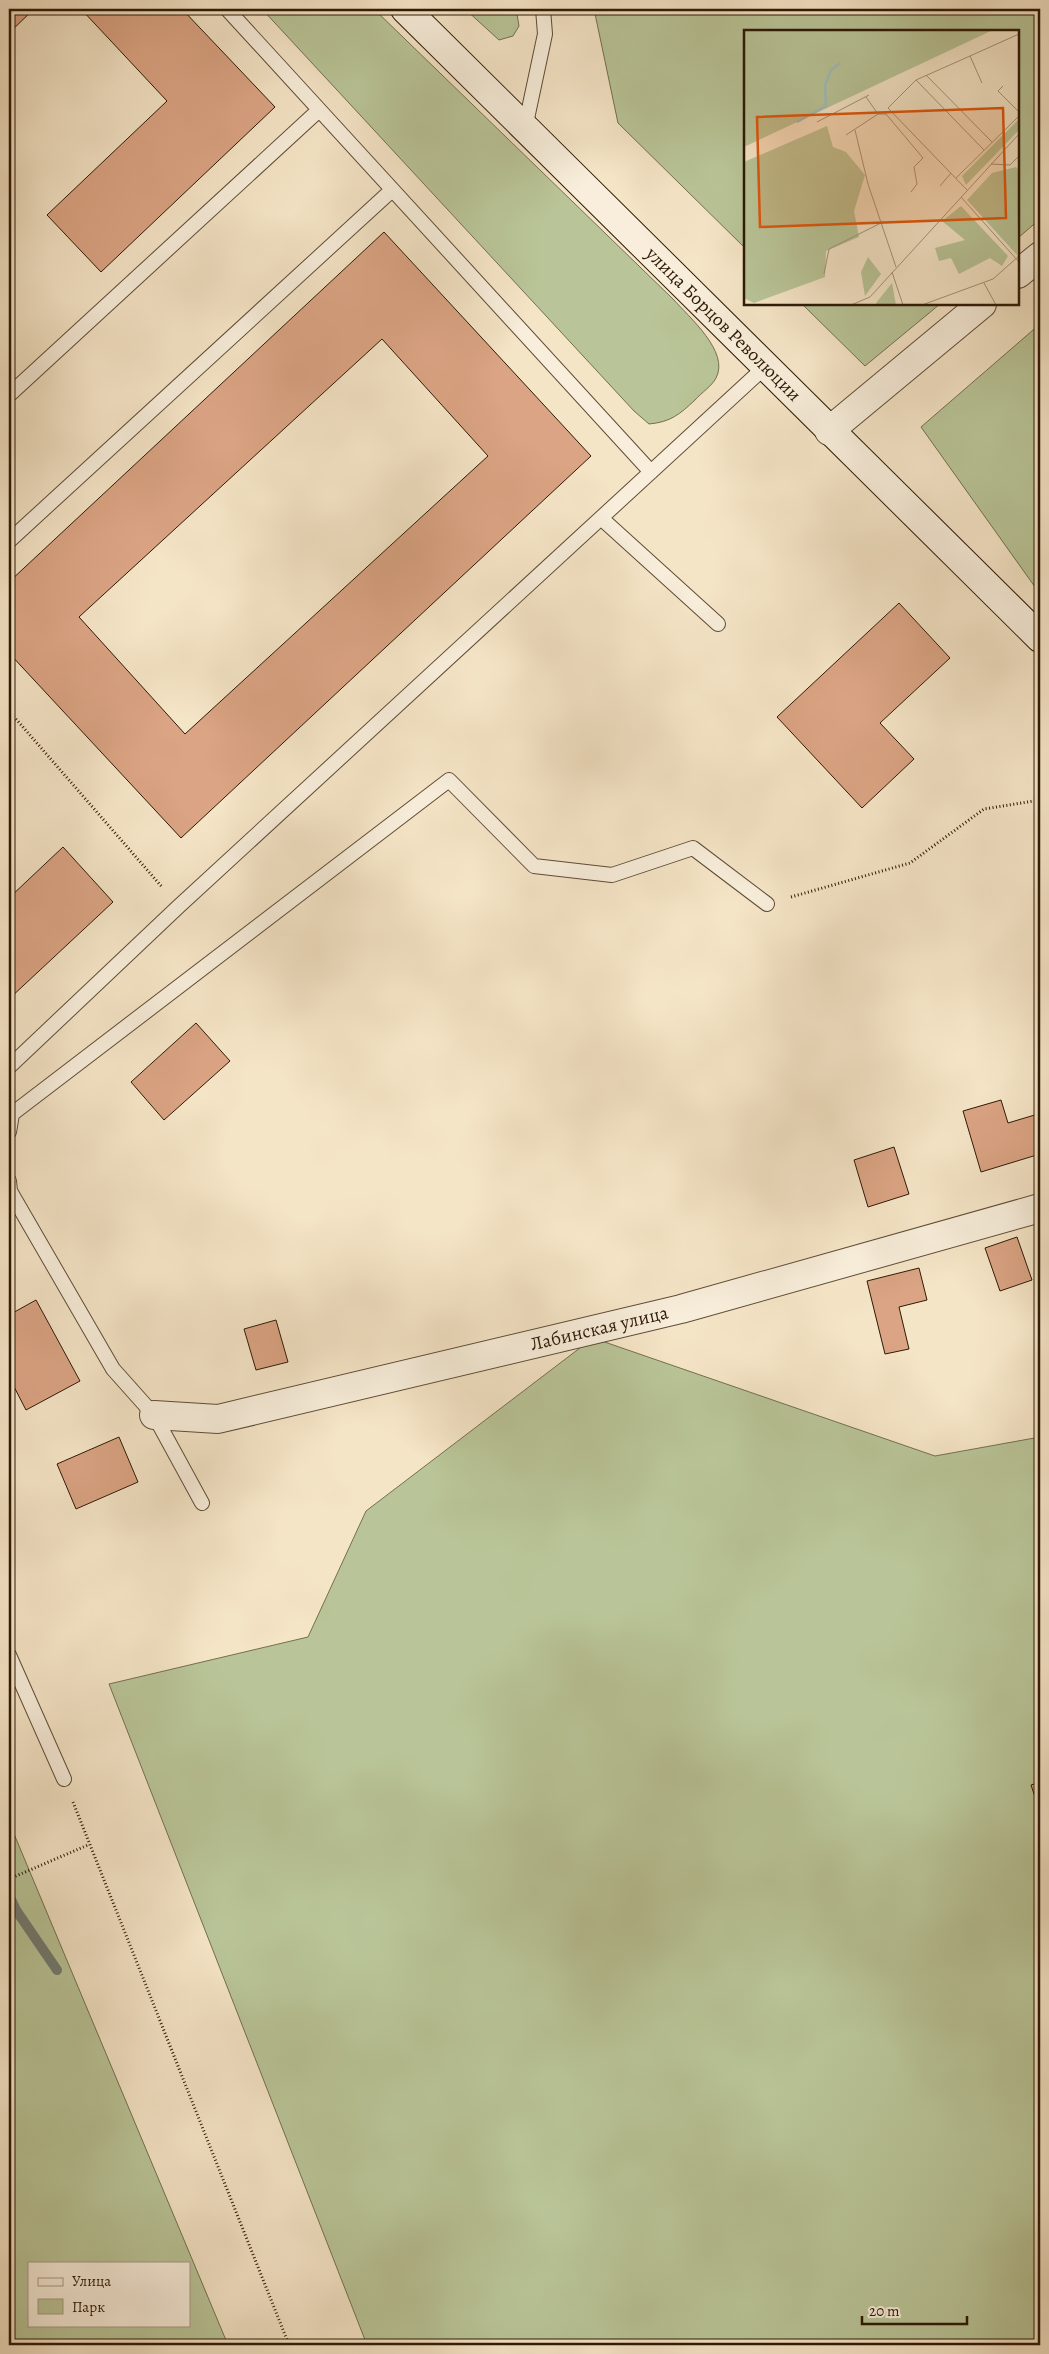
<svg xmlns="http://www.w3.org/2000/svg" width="1049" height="2354" viewBox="0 0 1049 2354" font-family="Alegreya,serif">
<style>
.green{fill:#b9c598;stroke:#736f4e;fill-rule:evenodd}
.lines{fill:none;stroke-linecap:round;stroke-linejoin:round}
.stream{stroke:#717b73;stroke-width:10}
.building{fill:#dba484;stroke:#2d1905;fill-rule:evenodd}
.lane-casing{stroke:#5f4c36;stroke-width:16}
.street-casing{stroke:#5f4c36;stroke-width:30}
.secondary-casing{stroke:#2d1905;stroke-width:30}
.path{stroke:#2d1905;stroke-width:3;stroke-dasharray:1 2.5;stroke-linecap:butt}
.lane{stroke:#f8eedb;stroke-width:14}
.street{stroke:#f8eedb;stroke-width:28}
.secondary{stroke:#f8eedb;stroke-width:28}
.labels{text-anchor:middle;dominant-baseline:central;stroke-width:4;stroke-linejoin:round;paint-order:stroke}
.street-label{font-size:19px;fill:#2d1905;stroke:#f8eedb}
.inset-river{fill:none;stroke:#9ebdbc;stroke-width:2.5}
.inset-road{fill:none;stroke:#a59379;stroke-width:1}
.view{fill:#df560c;fill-opacity:0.15;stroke:#df560c;stroke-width:2.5}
.inset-edge{fill:none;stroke:#2d1905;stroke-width:2.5}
</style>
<rect width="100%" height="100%" fill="#f5e5c7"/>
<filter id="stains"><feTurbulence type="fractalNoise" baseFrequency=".004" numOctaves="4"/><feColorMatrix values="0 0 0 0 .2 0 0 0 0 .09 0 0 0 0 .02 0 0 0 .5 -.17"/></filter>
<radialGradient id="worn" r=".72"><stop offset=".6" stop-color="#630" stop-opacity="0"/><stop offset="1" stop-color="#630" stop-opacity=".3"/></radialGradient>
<path class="green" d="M262,9h112l299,290c16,18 57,53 43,79 -4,8 -15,15 -21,22 -15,14 -24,22 -46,24l-15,-13z
M465,9h47l5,5 2,12 -6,10 -14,4z
M594,9h446v210l-22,19v-207h-273v217l-127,-125z
M802,304h138l-75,62z
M1040,324v270l-119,-167z
M593,1338l342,118 105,-19v908h-673l-258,-661 199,-47 58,-126z
M9,1822l219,523h-219zM29,2263h160v62h-160z"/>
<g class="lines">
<path class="stream" d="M9,1895l7,15 41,60"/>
</g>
<path class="building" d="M9,9h25l-25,24z
M81,9h101l93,98 -174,165 -54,-57 120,-114z
M384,232l207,224 -410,382 -172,-185v-71zM382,339l106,117 -303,278 -106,-117z
M899,603l51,55 -70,65 34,36 -52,49 -85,-91z
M63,847l50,55 -104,97v-101z
M196,1023l34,38 -66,59 -33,-38z
M1001,1100l7,23 30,-9 2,8v32l-59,18 -18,-61z
M894,1147l15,47 -41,13 -14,-47z
M1017,1237l15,43 -32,11 -15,-43z
M919,1268l8,32 -28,7 10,42 -24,5 -18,-73z
M36,1300l44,81 -54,29 -17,-33v-62z
M276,1320l12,42 -32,8 -12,-41z
M119,1437l19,45 -62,27 -19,-45z
M1040,1782v30l-9,-27z"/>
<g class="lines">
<g class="lane-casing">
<path id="lane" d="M227,9l424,463
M525,128l20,-94 -2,-25
M9,395l310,-285
M601,518l117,106
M9,541l383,-351
M9,1067l169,-160 587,-540
M9,1132l3,-18 437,-334 85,86 78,9 81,-27 74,56
M9,1181l1,10 103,178 41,46 48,88
M9,1655l55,124"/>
</g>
<g class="street-casing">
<g id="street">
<path d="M1018,274l22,-18"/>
<path d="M829,431l153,-127"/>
<path id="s1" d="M154,1415l64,4 463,-110 359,-101"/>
</g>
</g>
<g class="secondary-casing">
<g id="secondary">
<path id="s2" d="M405,9l635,629"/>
</g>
</g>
<path class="path" d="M9,711l153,176
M791,897l119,-34 74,-54 56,-9
M73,1802l216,543
M9,1879l79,-34"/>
<use href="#lane" class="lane"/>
<use href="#street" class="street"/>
<use href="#secondary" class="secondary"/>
</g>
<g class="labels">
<g class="street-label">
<text stroke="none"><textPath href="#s2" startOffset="448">улица Борцов Революции</textPath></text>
<text stroke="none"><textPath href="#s1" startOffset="456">Лабинская улица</textPath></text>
</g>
</g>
<g transform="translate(744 30)">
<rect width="275" height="275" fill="#f5e5c7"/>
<path d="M0,0h249l-249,117zM275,89v11l-53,55 -4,-9zM83,96l6,21 13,5 19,23 -11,36 5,26 -33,14 -1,26 -71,26 -10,-5v-136zM272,137l3,3 -2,85 -50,-55 25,-27zM217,176l47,50 -6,10 -12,-8 -31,16 -8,-16 -12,3 -4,-13 30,-8 -23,-19zM124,227l13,17 -16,22 -4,-24zM148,253l4,22h-19l-1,-2z" fill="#b9c598"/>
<path class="inset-river" d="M53,92l29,-16 -1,-21 6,-15 9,-7"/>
<path class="inset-road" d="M226,26l49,-22M182,45l66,67M172,50l68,70M259,56l-5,5 21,21M122,67l12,17M73,92l52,-27M111,100l13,54 28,83M102,105l32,-21h8l37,44 -9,9 3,17 -6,8M247,134l19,1 9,-9M212,148l63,-62M196,156l11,-13M223,160l-79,-82 28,-28 54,-24 12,27M217,167l58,65M148,242l11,33M80,244l5,-25 52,-26M240,253l12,22M107,275l19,-8 149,-163M178,275l71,-26 26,-23"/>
<path class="view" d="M259,78l3,110 -246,9 -3,-110z"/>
<rect width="275" height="275" class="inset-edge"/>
</g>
<rect width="1049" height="2354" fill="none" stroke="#f5e5c7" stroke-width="30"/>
<rect x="10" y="10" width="1029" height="2334" fill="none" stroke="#2d1905" stroke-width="2.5"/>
<rect x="15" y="15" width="1019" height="2324" fill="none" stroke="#2d1905"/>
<rect x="28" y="2262" width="162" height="65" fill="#f8eedb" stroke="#a79985"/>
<rect x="38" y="2278" width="25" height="8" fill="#f8eedb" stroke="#a79985"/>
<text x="72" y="2286" font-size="15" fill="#2d1905">Улица</text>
<rect x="38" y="2299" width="25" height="15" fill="#b9c598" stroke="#a79985"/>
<text x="72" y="2312" font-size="15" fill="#2d1905">Парк</text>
<path d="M862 2316v8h105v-8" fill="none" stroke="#2d1905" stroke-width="2.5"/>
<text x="869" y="2316" font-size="15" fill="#2d1905" stroke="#f8eedb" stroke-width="4" paint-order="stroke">20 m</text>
<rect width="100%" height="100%" filter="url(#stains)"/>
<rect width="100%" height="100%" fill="url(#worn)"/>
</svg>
